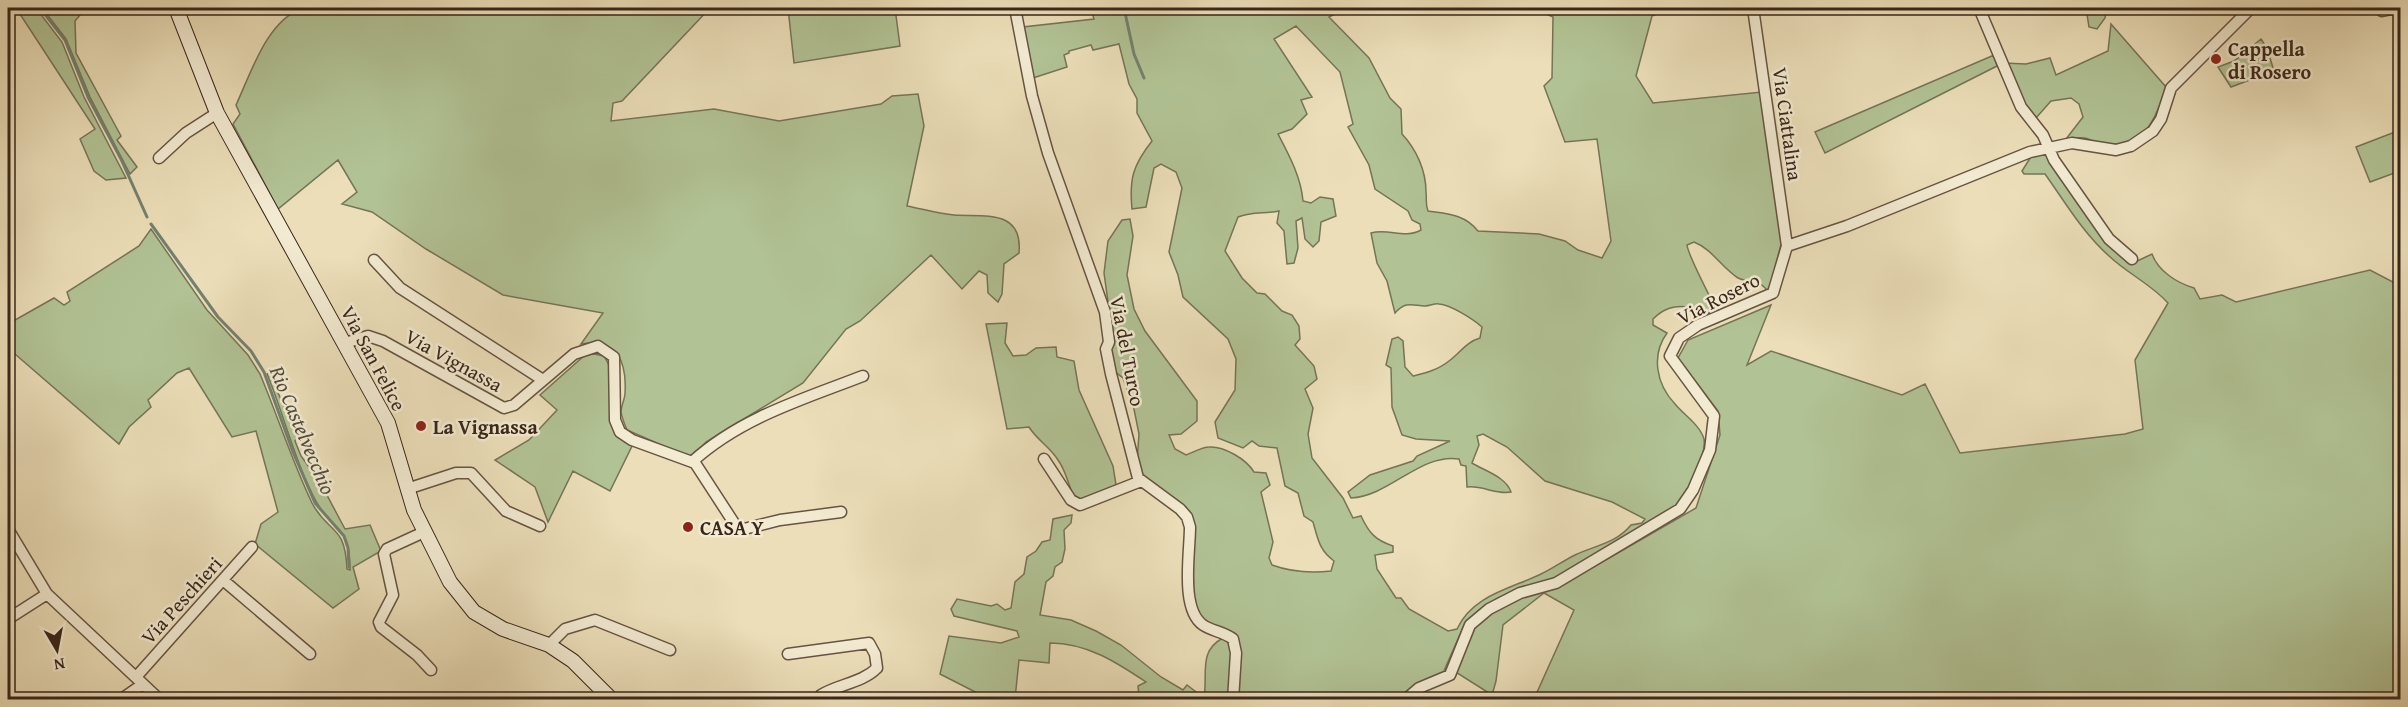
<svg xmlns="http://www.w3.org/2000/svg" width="2408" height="707" viewBox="0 0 2408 707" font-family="'Gentium Book Plus',serif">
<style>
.green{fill:#b1c294;stroke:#757457;stroke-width:1.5;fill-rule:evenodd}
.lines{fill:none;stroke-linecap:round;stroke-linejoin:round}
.stream{stroke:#738170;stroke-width:3}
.street-casing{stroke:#665442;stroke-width:13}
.secondary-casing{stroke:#39261a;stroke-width:16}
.street{stroke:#f2ead1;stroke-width:10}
.secondary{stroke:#f2ead1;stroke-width:14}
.poi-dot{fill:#8f2418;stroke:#f2ead1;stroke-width:2}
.labels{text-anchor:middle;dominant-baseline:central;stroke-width:5;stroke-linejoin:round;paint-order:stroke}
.poi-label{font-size:20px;font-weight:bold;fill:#39261a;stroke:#f2ead1;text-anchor:start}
.street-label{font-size:20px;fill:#39261a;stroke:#f2ead1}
.water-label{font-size:21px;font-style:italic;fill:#514c3e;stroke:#f2ead1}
</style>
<rect width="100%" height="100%" fill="#ebdeb8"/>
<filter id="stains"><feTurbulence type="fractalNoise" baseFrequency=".00333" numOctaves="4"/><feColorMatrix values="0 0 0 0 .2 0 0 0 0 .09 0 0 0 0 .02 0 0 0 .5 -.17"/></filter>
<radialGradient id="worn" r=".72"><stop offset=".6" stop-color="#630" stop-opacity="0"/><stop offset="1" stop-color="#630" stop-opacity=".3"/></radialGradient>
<path class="green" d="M16,8h20l26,34 22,55 42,81 -20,2 -12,-9 -14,-32 15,-10z
M42,8h44l-11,13 1,32 45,83 -4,4 20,27 -7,7 -40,-77 -24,-58z
M303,8h407l-88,93 -9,2 -2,18 103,-12 65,12 102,-17 11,-8 26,-2 6,32 -17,80c16,3 32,8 47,9 31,2 69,-6 65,38l-15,11 -2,30 -4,8 -10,-9 -1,-18 -8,-4 -17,18 -31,-34 -71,66 -14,8 -43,54 -97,59 -15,16 -64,-28c-2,-5 -5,-12 -6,-18 0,-6 4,-13 4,-19 2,-33 -9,-55 -44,-49l22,-31 -100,-18 -77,-46 -54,-37 -30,-8 15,-12 -19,-32 -60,49 -45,-85 7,-10 -4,-9c15,-32 31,-85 67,-97z
M788,8h107l5,38 -106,17z
M1096,8h251l-18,9 40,41 21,40 11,11 1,25c14,15 24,36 24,58 1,7 -1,11 2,19 20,3 36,3 50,20l61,3 26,7 13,9 24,8 9,-17 -14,-102 -32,3 -21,-56 8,-8 1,-61 -16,-7 -22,-2h150l-1,3 -12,5 -16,60 17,27 109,-11 20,148 -11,45 -4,5c-14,-15 -16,-5 -29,-12 -16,-10 -26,-29 -44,-36l-7,3c1,9 19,44 24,54l-4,3 4,10 -17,7 -6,-12c-15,-2 -25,2 -35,12v6l14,8c-16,22 -11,51 8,71 9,11 25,21 29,35 3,17 -18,54 -28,68l-122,72 -56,19 -20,13 -12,10 -23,52 -27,11 -19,15h-160l3,-27 -5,-38 -33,-14 -8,-13 -2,-88 -6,-12 -19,-11 -26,-20 -4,-14 2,-28 -5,-25 -11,-31 -9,-7 -5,-22 5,-4 -10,-72 4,-32 14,-21 8,-1 3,17 -6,39 7,34 11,22 52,70v20l-16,13 -12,1 6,14 11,6c6,-2 16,-8 23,-8 15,-1 37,12 45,25l12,1 4,12 -9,7 12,50 -4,16 3,7c19,7 40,8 59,6l3,-10c-15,-11 -16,-22 -21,-39l-9,-6 -6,-23 -13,-7 -8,-38 -18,-2 -7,-5 -9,7 -25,-10 -3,-16 20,-32 1,-31 -8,-20 -45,-42 -5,-22 -9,-23 13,-64 -6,-16 -15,-8 -7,4 -8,39 -14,2c-3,-30 1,-44 20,-68l-15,-28v-14l-8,-15 -10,-40 -26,6 -2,-5 -22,6v2l-5,2 3,12 -34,11 -10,-51 71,-8 -3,-10zM1296,26l44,46 13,52 -5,3 21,38 6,24 33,22 4,9 8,4 1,6c-16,9 -33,-2 -50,3l6,30 10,18 8,32c11,-12 16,-8 30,-7 5,0 10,-3 14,-2 12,1 34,15 43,23l-2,11c-14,4 -20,15 -31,23 -11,9 -24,12 -36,15l-8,-9 -2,-26 -5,-4 -6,2 -6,26 5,3 1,39 10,28 14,4 34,2 -33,15 -4,5 -43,14 -22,17 3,6c39,-2 69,-45 108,-39l2,6 5,1 1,21c15,-2 29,8 44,5 -5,-15 -26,-21 -39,-29l7,-18 -2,-9 6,-2 24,13 38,34 67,21 33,17 -3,4 -11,2c-16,19 -35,20 -56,30 -12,6 -23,14 -36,20 -30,14 -67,21 -82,54l-9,2 -39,-22 -8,-11h-5l-19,-29 -2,-14 18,-3v-6c-18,-6 -24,-13 -32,-30l-8,2 -10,-20 -31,-40 -4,-24 5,-26 -8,-19 12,-10 -3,-13 -19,-21 5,-6 -1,-13 -7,-11 -10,-4 -17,-17 -8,-1 -15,-15 -17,-27 13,-34c14,-6 26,-3 41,-6l-2,12 7,8 3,33 7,-1 4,-15 -2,-27 6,-3 3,21 8,8 6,-6 2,-19 15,-6 -3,-17 -13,-2 -9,6 -8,-2c-2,-24 -14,-46 -25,-67l14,-5 15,-15 -6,-14 11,-3 -38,-58z
M2086,8h21l-2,10 -8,11 -8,-2z
M2111,24l55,63c-11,33 -21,62 -63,57 -7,0 -12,-5 -18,-6 -6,-1 -13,0 -19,1l17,-22 -4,-13 -8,-6 -20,3 -15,17 -11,-10 -21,-45 22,1 24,-6 6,17 52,-24z
M2261,39l6,9 7,23 -43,16 -13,-20 16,-6z
M1994,55l3,11 -172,87 -10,-21z
M2400,130v41l-30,11 -14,-35z
M2047,151l86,112 19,-9c6,17 25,29 42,34l6,11 22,-4 14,7 134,-32 23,12 7,14v403h-866l40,-89 -30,-17 -41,32 -7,56 -4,14 -38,-24 19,-44 16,-16 33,-16 54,-18 120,-69 24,-73 -2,-24 -40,-53 10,-18 83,-35 -24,60 24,-14 131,44 23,-11 35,69 165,-19 18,-5 -8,-69 33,-57c-17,-19 -40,-29 -59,-47 -26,-23 -44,-54 -64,-82h-21l-2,-3 10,-16z
M151,229l56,81 41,45 12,19c18,43 32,87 52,129 17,32 33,20 35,66l3,1c0,-46 -14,-35 -33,-67 -21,-38 -33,-88 -50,-129l2,-1 29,64 -3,4 6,15 20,28 24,45 25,-4 11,26 -28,16 6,22 -26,19 -78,-64 6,-20 17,-12 -22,-81 -24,6 -43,-69 -12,5 -29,27 3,7 -22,20 -10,17 -111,-96v-24l46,-26 10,7 6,-4 -3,-9 72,-46z
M1007,323l-2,20 8,13 13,-1 10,-7 20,-1 1,10 17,4 5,29 34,76 3,19c-13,9 -23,19 -40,15 -8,-13 -9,-28 -18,-40 -8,-13 -21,-20 -29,-33l-22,2 -21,-105z
M594,354l10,2 5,9 3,55 21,24 -23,47 -37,-20 -25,51 -13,-35 -40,-27 34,-20 28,-30 -17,-15 45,-40z
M1072,515l-1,8 -7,7 1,19 -3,13 -7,5 -2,9 -7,6 -6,33 31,5 25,11 25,14 40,32 22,13 4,-5 17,13c4,-24 -6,-47 19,-60l9,6 -2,55h-87l-4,-2 -1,-11 8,-4c-30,-20 -59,-39 -96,-39l-1,20 -30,-3 -4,39 -28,-1 -47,-24 9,-38 52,7 18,-6 -2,-6 -63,-15 -3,-7 6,-10 34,7 6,-2 8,6 6,-2 4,-26 9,-8 3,-17 9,-6 6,-9 8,-2 3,-21z"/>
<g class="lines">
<path class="stream" d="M40,8l25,32 23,57 33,62 26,58
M1124,8l10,46 10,24
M151,224l67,93 33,34 13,21 29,80 22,51 29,33 4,12 1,19"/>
<g class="street-casing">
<path id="street" d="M1015,8l17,88 16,57 57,159 4,30 -3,7 5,25 27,104 42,31 7,8 3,10c0,26 -10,82 13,98 9,6 21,7 30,14l3,14 -3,47
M1979,8l42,99 22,28 11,25 55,79 23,20
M2382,11l15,-3
M159,158l27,-25 31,-20
M1787,246l60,-20 183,-74 42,-9 44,7 15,-4 22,-15 8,-12 10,-31 80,-80
M374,260l26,28 143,92
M345,343l23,-7 15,5 121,67 10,-3 60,-51 24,-8 16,11 1,63 5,12 12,8 63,23 39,60 10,6 36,-9 61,-8
M1044,459l27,41 9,5 61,-24
M692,462c48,-44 111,-63 171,-86
M407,489l49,-16h15l35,38 34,15
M8,529l39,65 113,106
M424,532l-37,17 -3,5 9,41 -14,27 2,5 36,28 14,15
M223,580l87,74
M8,619l39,-25
M549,645l16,-16 30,-9 75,30
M788,654l81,-11 6,11 2,14c-15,15 -38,16 -56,27l1,5
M136,677l116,-130
M120,700l23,-16
M1405,700l14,-12 31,-13 20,-50 19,-16 31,-16 36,-10 124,-74 13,-19 17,-40 4,-34 -44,-60 9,-18 19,-13 75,-32 14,-47 -34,-238"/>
</g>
<g class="secondary-casing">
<path id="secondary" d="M176,8l41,105 171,310 26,87 36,72 24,30 29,17 46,16 24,16 39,39"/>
</g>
<use href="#street" class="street"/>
<use href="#secondary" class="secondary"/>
</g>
<g class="poi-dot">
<circle cx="2216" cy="59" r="6"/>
<circle cx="421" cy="426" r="6"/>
<circle cx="688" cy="527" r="6"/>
</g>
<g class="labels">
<g class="poi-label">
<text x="2228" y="48">Cappella<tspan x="2228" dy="23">di Rosero</tspan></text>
<text x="433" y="426">La Vignassa</text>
<text x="700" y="527">CASA Y</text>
</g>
<g class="street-label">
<text transform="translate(1788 124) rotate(82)">Via Ciattalina</text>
<text transform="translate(1718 298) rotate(-27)">Via Rosero</text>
<text transform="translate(1128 351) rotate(79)">Via del Turco</text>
<text transform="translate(374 358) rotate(62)">Via San Felice</text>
<text transform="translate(454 360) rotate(29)">Via Vignassa</text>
<text transform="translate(181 600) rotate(-48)">Via Peschieri</text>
</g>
<g class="water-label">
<text transform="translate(303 430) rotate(67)">Rio Castelvecchio</text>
</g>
</g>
<rect width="2408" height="707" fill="none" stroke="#ebdeb8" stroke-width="30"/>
<rect x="9" y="9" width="2390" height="689" fill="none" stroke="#39261a" stroke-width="3"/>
<rect x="15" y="15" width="2378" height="677" fill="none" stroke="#39261a" stroke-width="1.5"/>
<g transform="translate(57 650) rotate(170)" stroke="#f2ead1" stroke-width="4.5" paint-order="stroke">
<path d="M0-4.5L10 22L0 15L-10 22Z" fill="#39261a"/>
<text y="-9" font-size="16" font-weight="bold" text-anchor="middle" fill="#39261a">N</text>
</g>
<rect width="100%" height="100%" filter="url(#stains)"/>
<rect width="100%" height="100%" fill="url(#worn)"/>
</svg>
